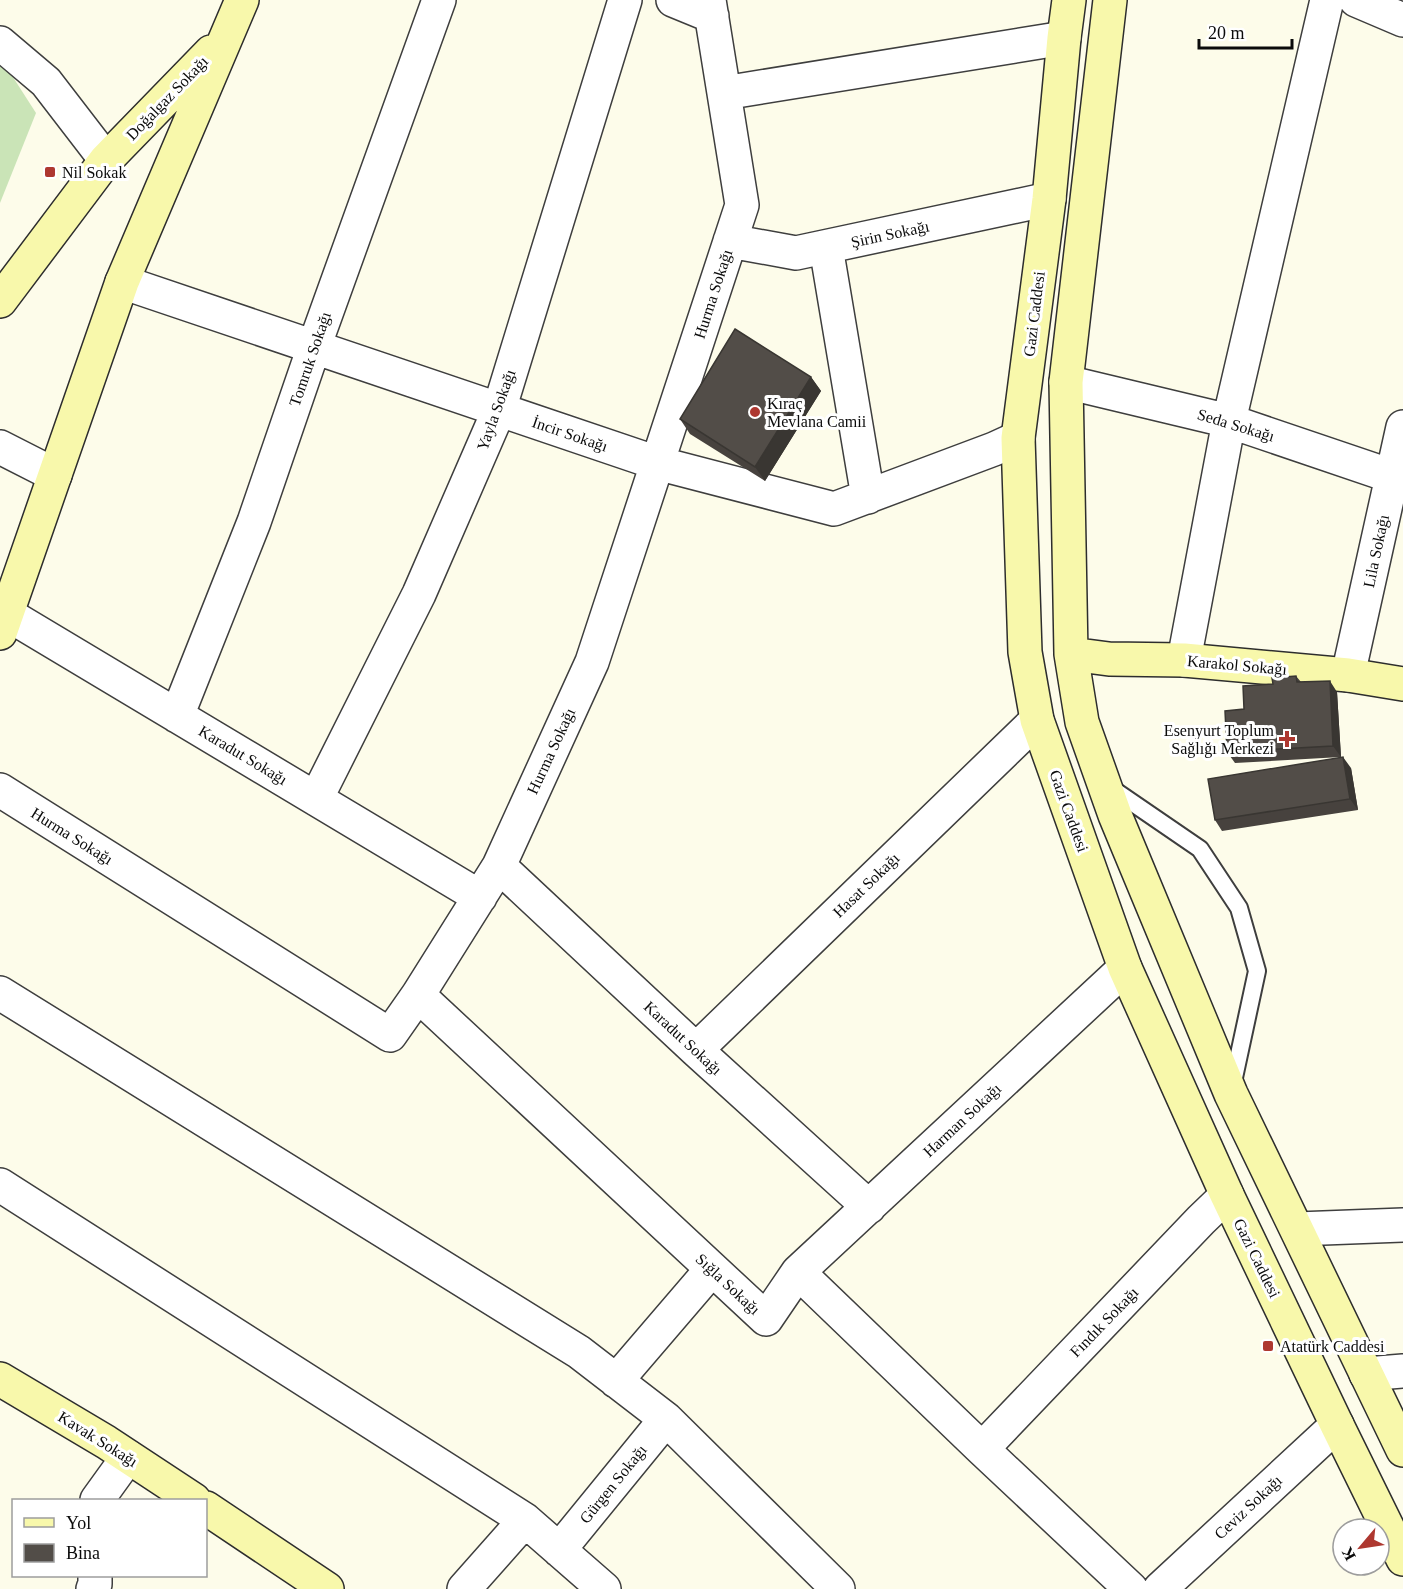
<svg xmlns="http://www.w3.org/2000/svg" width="1403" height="1589" viewBox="0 0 1403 1589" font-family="'Times New Roman',serif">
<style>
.green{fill:#cae4b7}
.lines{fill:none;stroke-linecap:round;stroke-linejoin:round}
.lane-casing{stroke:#3e3e3e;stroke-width:20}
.street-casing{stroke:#3e3e3e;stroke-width:36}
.secondary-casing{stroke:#2d2d2d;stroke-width:36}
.lane{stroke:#fff;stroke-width:16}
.street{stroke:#fff;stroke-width:33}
.secondary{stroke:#f8f8ab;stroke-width:33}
.wall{fill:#47423e}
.shaded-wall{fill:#393632}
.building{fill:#524d48;stroke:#393632;stroke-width:1.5}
.poi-dot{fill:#ae3830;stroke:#fff;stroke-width:2}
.labels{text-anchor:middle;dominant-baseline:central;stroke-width:6;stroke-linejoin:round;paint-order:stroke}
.street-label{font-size:16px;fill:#0b0b0b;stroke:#fff}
.poi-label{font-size:16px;fill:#0b0b0b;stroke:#fff;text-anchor:start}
</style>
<rect width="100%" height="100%" fill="#fdfcea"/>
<path class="green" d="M0,57l36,56 -36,90z"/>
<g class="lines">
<g class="lane-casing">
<path id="lane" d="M1108,786l92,63 39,59 18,63 -25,116"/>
</g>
<g class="street-casing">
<path id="street" d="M673,0l39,16
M1356,0l47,20
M0,43l46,39 60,78
M724,93l340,-55
M730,241l66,12 253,-54
M826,247l42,250
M122,282l535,181 177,46 160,-60 24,-11
M1066,382l163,39 174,59
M0,447l55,28
M7,614l473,283
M1184,660l45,-239 98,-421
M1348,675l55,-248
M177,716l77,-194 60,-175 125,-347
M0,790l390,245 28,-40 81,-129 93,-204 150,-457 -33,-205
M316,799l103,-205 80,-184 126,-410
M499,866l197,184 173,157
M0,993l579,359 87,67 172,170
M418,995l348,324 32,-47 184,177 149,140
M696,1050l341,-330
M0,1185l525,335 79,69
M1297,1229l106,-4
M798,1272l327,-304
M1366,1374l37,-3
M616,1381l96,-112
M982,1449l219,-229 26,-25
M97,1500l31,-43
M559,1550l107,-131
M93,1589l2,-5v-8
M464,1589l61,-69
M1160,1589l177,-164"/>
</g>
<g class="secondary-casing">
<path id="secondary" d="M1069,0l-5,38 -15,161 -31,239 7,214 12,68 88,248 102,227 110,230 66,134
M1110,0l-44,382 5,272 11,68 33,93 116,279 172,356
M0,301l106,-141 105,-108
M0,633l122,-351 120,-282
M1071,654l38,5 75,1 164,15 55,9
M0,1379l106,63 88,58
M206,1508l121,81"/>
</g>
<use href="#lane" class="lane"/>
<use href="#street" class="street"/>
<use href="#secondary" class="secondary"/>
</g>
<path class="wall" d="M811,377l10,14 -56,90 -75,-47 -10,-15z
M1296,676l5,6 36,10 4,65 -106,6 -8,-11 17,-43z
M1351,768l7,42 -136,21 -7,-11z"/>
<path class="shaded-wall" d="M811,377l10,14 -56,90 -10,-14z
M1330,681l7,11 4,65 -8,-11z
M1343,757l8,11 7,42 -8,-11z"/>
<path class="building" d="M735,329l76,48 -56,90 -75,-48z
M1296,676l1,6 33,-1 3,65 -106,6 -2,-41 19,-2 -1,-23 30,-2 -1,-6z
M1343,757l7,42 -135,21 -7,-41z"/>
<g class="poi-dot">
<rect x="44" y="166" width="12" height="12" rx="3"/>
<circle cx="755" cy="412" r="6"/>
<path d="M1284 730h6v6h6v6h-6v6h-6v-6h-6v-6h6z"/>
<rect x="1262" y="1340" width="12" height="12" rx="3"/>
</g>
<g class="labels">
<g class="street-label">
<text transform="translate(167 98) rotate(-46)">Doğalgaz Sokağı</text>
<text transform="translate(890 234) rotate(-12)">Şirin Sokağı</text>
<text transform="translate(713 294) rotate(-72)">Hurma Sokağı</text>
<text transform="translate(1034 314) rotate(-83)">Gazi Caddesi</text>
<text transform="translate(310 359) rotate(-71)">Tomruk Sokağı</text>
<text transform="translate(496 410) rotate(-70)">Yayla Sokağı</text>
<text transform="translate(1236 425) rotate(17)">Seda Sokağı</text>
<text transform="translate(570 434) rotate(19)">İncir Sokağı</text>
<text transform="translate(1376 551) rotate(-78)">Lila Sokağı</text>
<text transform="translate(1237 665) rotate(5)">Karakol Sokağı</text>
<text transform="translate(551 751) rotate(-65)">Hurma Sokağı</text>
<text transform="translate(243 755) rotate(31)">Karadut Sokağı</text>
<text transform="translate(1069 811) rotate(70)">Gazi Caddesi</text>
<text transform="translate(72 836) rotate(32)">Hurma Sokağı</text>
<text transform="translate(866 885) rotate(-44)">Hasat Sokağı</text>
<text transform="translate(683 1038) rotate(43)">Karadut Sokağı</text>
<text transform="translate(962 1120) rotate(-43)">Harman Sokağı</text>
<text transform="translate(1257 1258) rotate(64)">Gazi Caddesi</text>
<text transform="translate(728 1284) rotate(43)">Sığla Sokağı</text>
<text transform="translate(1104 1322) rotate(-46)">Fındık Sokağı</text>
<text transform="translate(98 1439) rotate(32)">Kavak Sokağı</text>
<text transform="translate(613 1484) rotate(-51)">Gürgen Sokağı</text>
<text transform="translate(1248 1507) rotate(-43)">Ceviz Sokağı</text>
</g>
<g class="poi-label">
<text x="62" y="172">Nil Sokak</text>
<text x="767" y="403">Kıraç<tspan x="767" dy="18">Mevlana Camii</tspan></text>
<text x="1274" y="730" text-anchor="end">Esenyurt Toplum<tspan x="1274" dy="18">Sağlığı Merkezi</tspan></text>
<text x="1280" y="1346">Atatürk Caddesi</text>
</g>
</g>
<rect x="12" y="1499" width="195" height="78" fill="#ffffff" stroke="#9d9d9d" stroke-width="1.5"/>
<rect x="24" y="1518" width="30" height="9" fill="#f8f8ab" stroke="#9d9d9d" stroke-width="1.5"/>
<text x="66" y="1529" font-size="18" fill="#0b0b0b">Yol</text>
<rect x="24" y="1544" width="30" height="18" fill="#524d48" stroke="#9d9d9d" stroke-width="1.5"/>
<text x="66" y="1559" font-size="18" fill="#0b0b0b">Bina</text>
<g transform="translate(1361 1547) rotate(241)"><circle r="28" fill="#ffffff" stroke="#9d9d9d" stroke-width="1.5"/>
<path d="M0-4.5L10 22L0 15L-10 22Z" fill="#ae3830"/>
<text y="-9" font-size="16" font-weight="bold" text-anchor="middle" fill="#0b0b0b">K</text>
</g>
<path d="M1199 39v9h93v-9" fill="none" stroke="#0b0b0b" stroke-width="3"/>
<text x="1208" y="39" font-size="18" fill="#0b0b0b" stroke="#ffffff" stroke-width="4.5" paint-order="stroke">20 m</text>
</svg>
